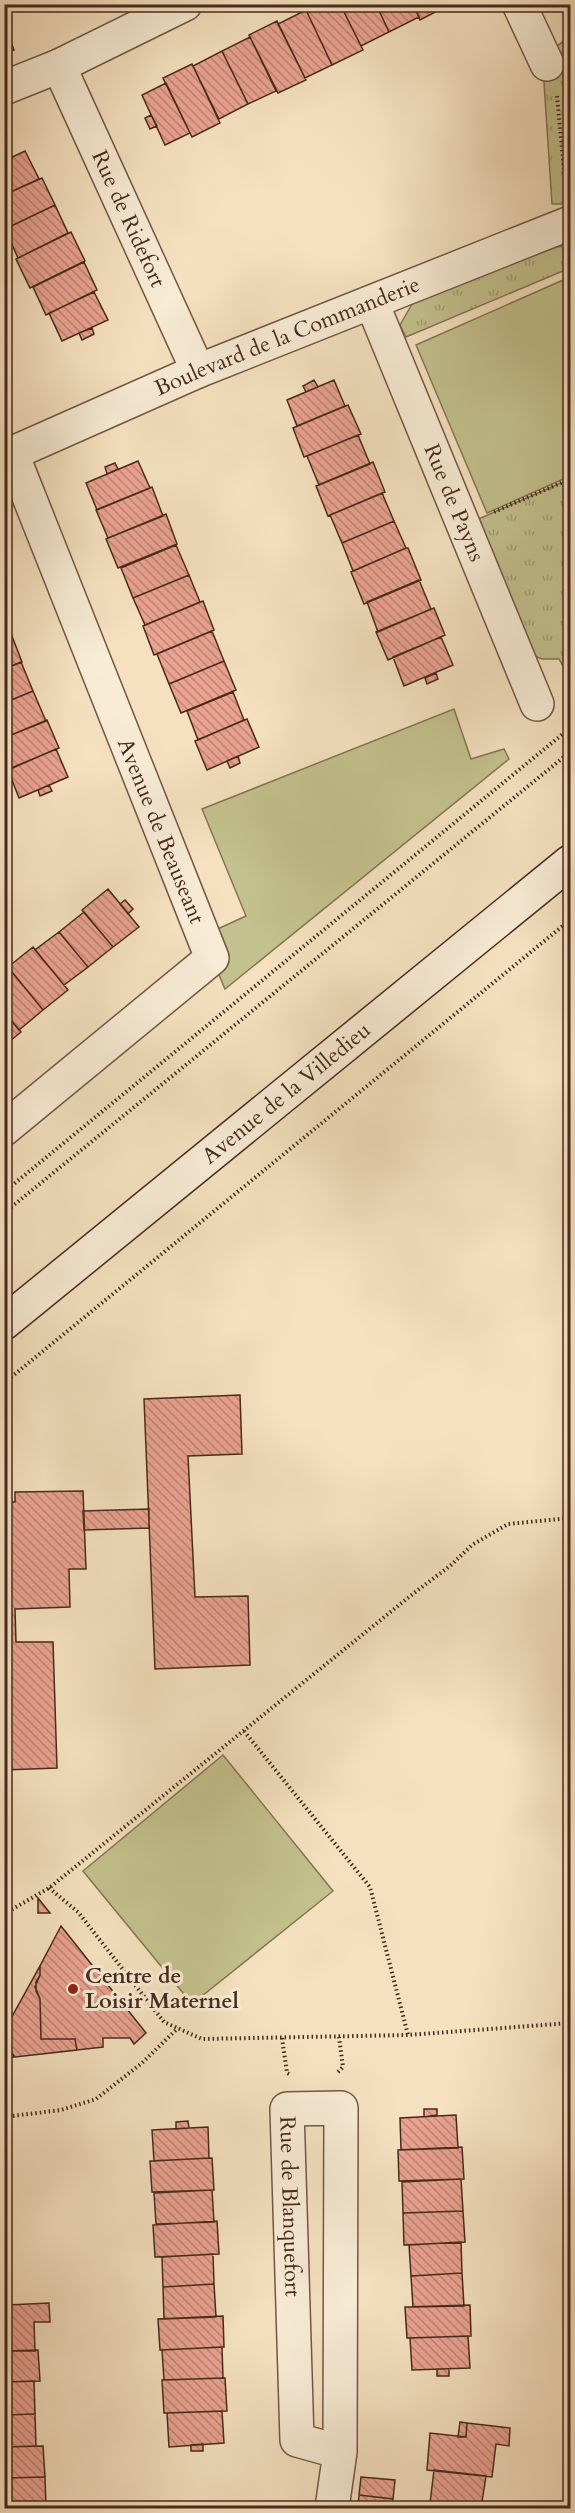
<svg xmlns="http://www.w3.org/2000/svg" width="575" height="2513" viewBox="0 0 575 2513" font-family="Cardo,serif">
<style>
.grass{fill:#c3c18d;stroke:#857554;stroke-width:1.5}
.park{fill:url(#park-tufts);stroke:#857554;stroke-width:1.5}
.building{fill:url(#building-back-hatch);stroke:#47291c;stroke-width:1.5}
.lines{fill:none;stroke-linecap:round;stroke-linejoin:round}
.street-casing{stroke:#725745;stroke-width:36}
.secondary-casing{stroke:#47291c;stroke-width:36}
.path{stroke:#47291c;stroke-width:4;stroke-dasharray:1.5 3;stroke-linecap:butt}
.street{stroke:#f8ecd6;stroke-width:33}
.secondary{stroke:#f8ecd6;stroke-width:33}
.poi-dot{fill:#8f2418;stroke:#f8ecd6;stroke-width:2}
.labels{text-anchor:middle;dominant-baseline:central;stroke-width:6;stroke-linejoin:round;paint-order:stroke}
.street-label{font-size:22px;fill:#47291c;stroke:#f8ecd6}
.poi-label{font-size:22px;font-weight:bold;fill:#47291c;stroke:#f8ecd6;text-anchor:start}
</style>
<defs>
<pattern id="park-tufts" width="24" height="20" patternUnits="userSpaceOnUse" patternTransform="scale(1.5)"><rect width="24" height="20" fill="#c3c18d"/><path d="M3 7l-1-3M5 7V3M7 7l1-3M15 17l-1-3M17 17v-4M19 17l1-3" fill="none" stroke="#a09d72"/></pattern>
<pattern id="building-back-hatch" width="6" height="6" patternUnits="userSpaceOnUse" patternTransform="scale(1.5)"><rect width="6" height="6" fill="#eaa291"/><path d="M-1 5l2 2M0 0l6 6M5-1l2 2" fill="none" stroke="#bf8476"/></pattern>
</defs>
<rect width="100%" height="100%" fill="#f5e1c0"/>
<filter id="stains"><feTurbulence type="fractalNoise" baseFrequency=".00333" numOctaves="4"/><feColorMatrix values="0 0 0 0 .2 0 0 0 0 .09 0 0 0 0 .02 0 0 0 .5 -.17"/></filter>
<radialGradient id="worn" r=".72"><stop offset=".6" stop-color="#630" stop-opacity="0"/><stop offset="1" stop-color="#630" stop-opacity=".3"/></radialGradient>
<path class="grass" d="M570,277v199l-83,37 -71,-168z
M454,709l17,50 33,-10 5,10 -284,230 -11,-26 -3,-31 35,-16 -44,-107z
M223,1755l110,136 -141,113 -109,-133z"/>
<path class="park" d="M570,37v162l-3,5h-15l-8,-121c3,-21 6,-36 26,-46z
M570,245v23l-164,69 -6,-12 15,-26 122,-49z
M570,479v200l-11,-20h-17l-12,-5 -56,-133z"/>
<path class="building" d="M316,4h24l23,46 -31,15 -26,-55z
M340,4h36l13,28 -28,14z
M376,4h37l6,13 -30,15z
M413,4h33l1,2 -27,14z
M306,10l26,55 -27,13 -27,-54z
M277,21l29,59 -28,13 -29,-58z
M4,24l10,26 -10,3z
M250,37l26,54 -28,13 -26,-53z
M222,51l26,53 -29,15 -26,-53z
M192,64l28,59 -28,14 -29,-59z
M166,83l24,50 -25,12 -23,-50z
M151,115l6,11 -7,3 -5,-11z
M25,151l14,28 -35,16v-34z
M9,152l3,6 -8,3v-7z
M42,178l13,27 -50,24 -1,-34z
M55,205l13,28 -50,25 -13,-29z
M71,232l14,29 -55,27 -14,-29z
M84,262l13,28 -51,25 -13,-28z
M94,292l14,28 -46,21 -13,-28z
M92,328l2,6 -12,6 -3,-7z
M314,380l4,7 -12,5 -3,-6z
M334,380l11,26 -48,20 -10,-26z
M348,405l13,29 -57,23 -11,-29z
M358,435l12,29 -51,21 -12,-29z
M138,461l12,27 -53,22 -11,-27z
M373,462l12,30 -57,24 -12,-30z
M115,463l3,6 -11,5 -2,-7z
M152,487l11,29 -55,22 -12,-28z
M382,493l12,28 -52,22 -12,-28z
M166,514l11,30 -59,24 -12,-29z
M394,521l12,27 -53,23 -11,-28z
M176,545l13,30 -56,23 -12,-30z
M406,548h2l13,32 -57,24 -13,-32z
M189,575l11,27 -55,23 -12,-27z
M419,580l12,29 -53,23 -11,-30z
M203,601l11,29 -60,25 -11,-29z
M434,608l11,27 -57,25 -12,-28z
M10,631l12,31 -18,7v-35z
M212,631l12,30 -55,23 -12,-30z
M441,637l12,28 -49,21 -11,-29z
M224,661l12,29 -55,23 -12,-29z
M21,662l12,29 -29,12v-34z
M436,673l2,6 -11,5 -2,-6z
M33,691l13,30 -42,17v-35z
M233,692l11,28 -46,20 -11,-29z
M247,719l12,28 -52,23 -12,-29z
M47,720l12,28 -55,23v-33z
M56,749l12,28 -49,21 -11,-28z
M238,756l2,7 -10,5 -3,-7z
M49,785l3,6 -12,5 -2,-6z
M108,889l31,38 -26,20 -31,-37z
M125,900l8,9 -5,5 -8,-10z
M84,912l29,35 -25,20 -29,-35z
M59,932l29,35 -24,18 -29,-35z
M33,947l35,43 -25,20 -35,-43z
M8,967l35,43 -24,20 -15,-18v-41z
M4,1012l17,20 -17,14z
M240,1395l2,59 -54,2 7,141 53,-1 2,69 -95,4 -11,-270z
M83,1491l3,78h-17l1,38 -55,2 1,33h37l4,126 -53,2v-268h11v-10z
M149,1509v19l-65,2 -1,-19z
M38,1898l12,15h-12z
M61,1926l85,107 -12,11 -4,-6h-27v9l-26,3 -2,-11h-34l-1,-40 -4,-8v-9l4,-7v-9z
M40,1966v9l-5,12 5,12 1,40h34l2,11 -62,7 -11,-14v-12z
M4,2043l11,14 -11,1z
M424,2109h13v6l-13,2z
M456,2115l2,33 -57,2 -1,-32z
M188,2121l1,7 -13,1v-7z
M208,2127l1,31 -55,3 -2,-31z
M462,2147l2,32 -65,2 -1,-31z
M212,2158l2,32 -62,2 -2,-31z
M461,2179l2,32 -60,2 -1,-31z
M212,2190l2,32 -58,2 -2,-31z
M463,2211l2,31 -61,3 -1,-32z
M217,2221l2,33 -64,3 -2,-32z
M461,2242l1,31 -51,3 -2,-31z
M213,2254l1,30 -51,3 -1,-30z
M462,2273l2,33 -51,1 -2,-31z
M214,2284l2,33 -52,2 -1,-32z
M49,2303l1,19h-16l1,29h-31v-32h4v-14z
M4,2305h4v14h-4z
M470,2305l1,31 -64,2 -2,-31z
M223,2316l1,31 -64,3 -2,-31z
M468,2336l2,32 -58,2 -2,-32z
M222,2347l1,31 -59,2 -2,-30z
M38,2350l2,31 -36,1v-31z
M437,2369h12v7h-12z
M225,2378l2,33 -63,2 -2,-33z
M34,2381l1,33 -31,1v-33z
M222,2411l2,32 -55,4 -2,-34z
M35,2414l1,32 -32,1v-32z
M460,2422l7,1 -1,14h-8z
M467,2423l43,5 -1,18 -13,-2 -4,33 -65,-7 3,-37 36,4z
M203,2444v7h-12v-6z
M43,2446l2,31 -41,1v-31z
M434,2470l52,6 -5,32 -51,-5z
M45,2477l1,31h-42v-30z
M361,2477l34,3 -2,19 -34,-4z
M359,2495l34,4 -1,9h-34z
M430,2503l51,5h-51z"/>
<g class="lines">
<g class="street-casing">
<g id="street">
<path d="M519,4l28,60"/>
<path id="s1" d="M59,66l139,305"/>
<path d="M4,88l55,-22 126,-62"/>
<path id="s2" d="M372,303l165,401"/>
<path id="s3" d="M4,457l194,-86 372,-148"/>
<path d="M4,1129l208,-171 -200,-504"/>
<path id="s4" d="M332,2508l8,-56 1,-344 -54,1 10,331 43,12"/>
</g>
</g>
<g class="secondary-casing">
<g id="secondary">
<path id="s5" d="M4,1323l566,-461"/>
</g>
</g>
<path class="path" d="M557,96l9,94
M494,512l76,-33
M4,1192l566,-464
M4,1213l566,-461
M4,1383l566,-463
M244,1731l126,156 38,148
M49,1888l29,24 86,110 38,17 206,-4 162,-12
M4,1914l45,-26 365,-295 36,-27 22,-21 36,-21 62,-6
M282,2038l5,35 2,1
M338,2072l5,-5 -4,-30
M4,2117l57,-7 35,-11 46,-36 36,-35"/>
<use href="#street" class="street"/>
<use href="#secondary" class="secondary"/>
</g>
<circle class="poi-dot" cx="73" cy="1989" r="6"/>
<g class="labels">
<g class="street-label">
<text stroke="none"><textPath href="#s1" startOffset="168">Rue de Ridefort</textPath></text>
<text stroke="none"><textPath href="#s3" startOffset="308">Boulevard de la Commanderie</textPath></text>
<text stroke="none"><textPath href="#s2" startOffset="216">Rue de Payns</textPath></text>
<text transform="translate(161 831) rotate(68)">Avenue de Beauseant</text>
<text stroke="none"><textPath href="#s5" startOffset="364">Avenue de la Villedieu</textPath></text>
<text stroke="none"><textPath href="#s4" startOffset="552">Rue de Blanquefort</textPath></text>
</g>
<g class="poi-label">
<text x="85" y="1976">Centre de<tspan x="85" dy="25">Loisir Maternel</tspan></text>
</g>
</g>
<rect width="575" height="2513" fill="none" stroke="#f5e1c0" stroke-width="24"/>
<rect x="6" y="6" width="563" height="2501" fill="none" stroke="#47291c" stroke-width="3"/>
<rect x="12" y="12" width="551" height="2489" fill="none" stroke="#47291c" stroke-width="1.5"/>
<rect width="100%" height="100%" filter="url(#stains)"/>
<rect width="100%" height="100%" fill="url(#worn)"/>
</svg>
